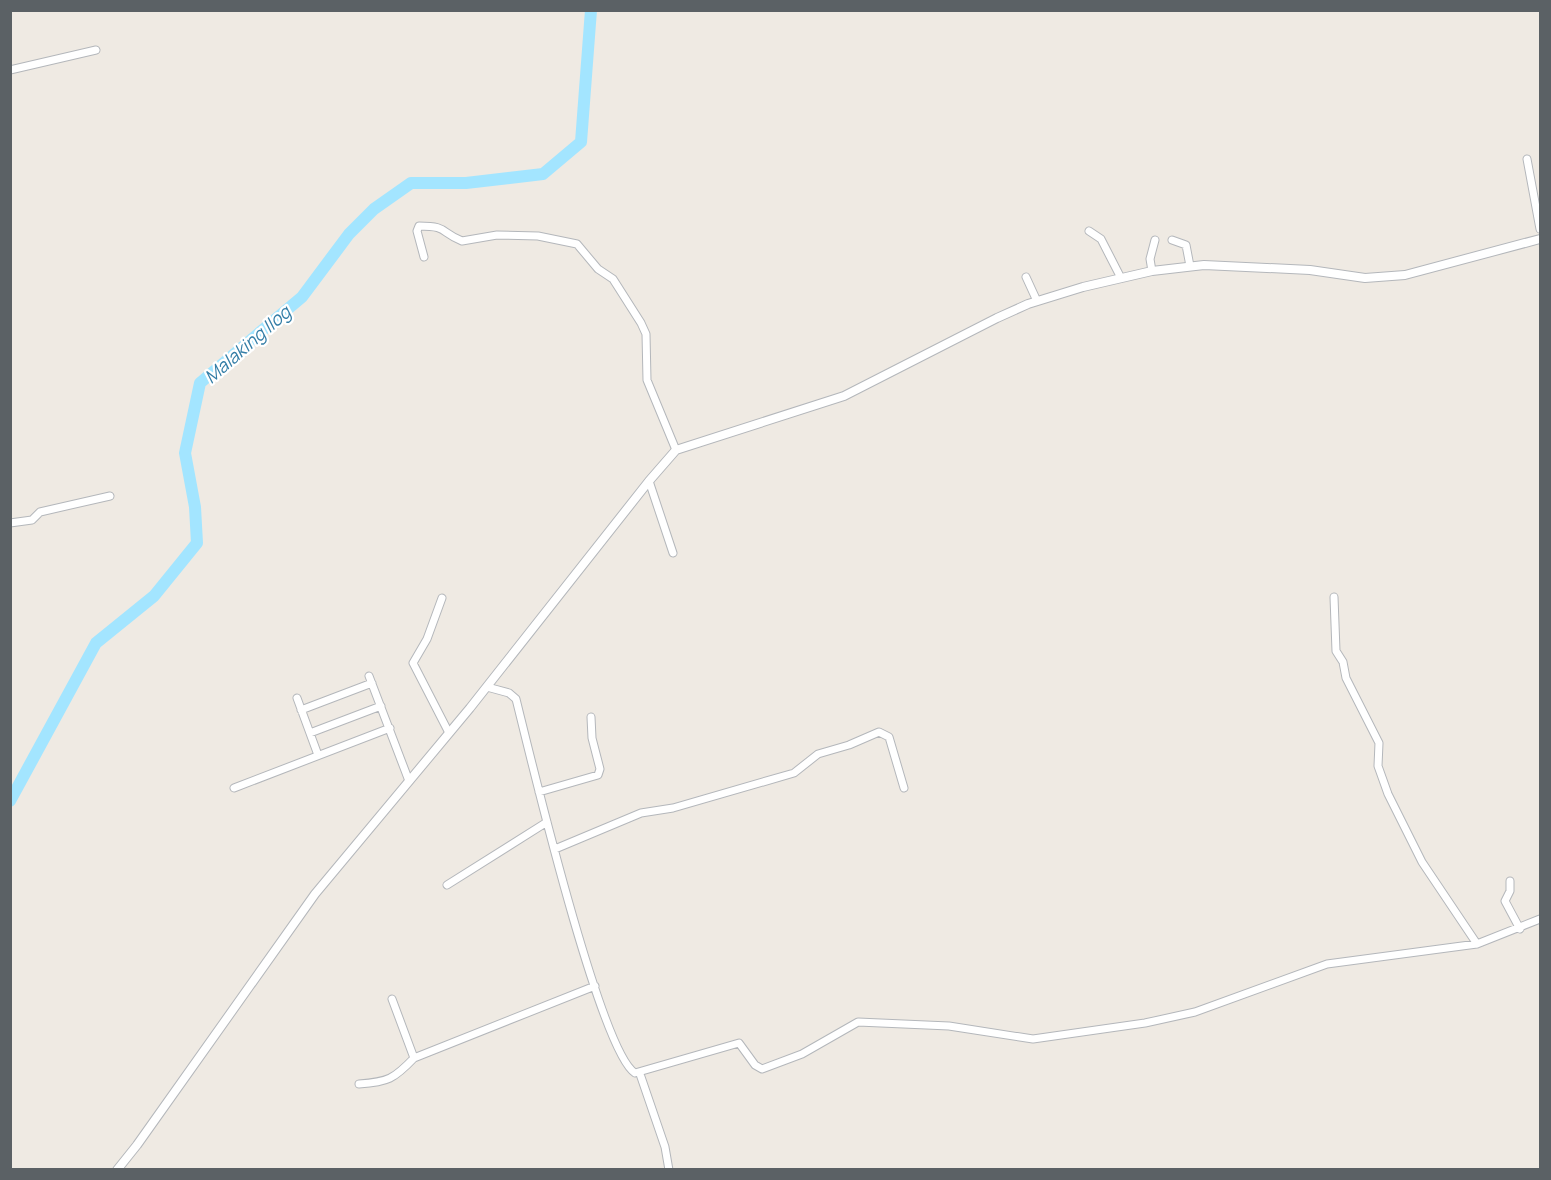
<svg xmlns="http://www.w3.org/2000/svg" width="1551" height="1180" viewBox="0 0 1551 1180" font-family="Manrope,sans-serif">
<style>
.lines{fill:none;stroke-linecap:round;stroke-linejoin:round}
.river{stroke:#a3e5ff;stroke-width:12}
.minor-casing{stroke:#b4b7bb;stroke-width:9}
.tertiary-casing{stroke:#b4b7bb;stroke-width:10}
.minor{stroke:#fff;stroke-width:7}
.tertiary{stroke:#fff;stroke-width:8}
.labels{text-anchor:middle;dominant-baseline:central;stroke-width:4.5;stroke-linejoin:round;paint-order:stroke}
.water-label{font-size:18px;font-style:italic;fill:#337da6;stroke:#fff}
</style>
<rect width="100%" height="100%" fill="#efeae3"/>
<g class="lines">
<path class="river" d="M10,801l86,-158 58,-47 43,-53 -2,-36 -10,-54 15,-70 102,-86 47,-63 25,-25 37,-26h55l77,-9 38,-32 10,-132"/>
<g class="minor-casing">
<path id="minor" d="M10,70l86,-20
M1527,159l13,70
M1089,231l12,8 20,39
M1172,240l14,5 4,21
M424,257l-7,-26 2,-5c29,0 21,6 43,15l35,-6 41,1 39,8 21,25 15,10 28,44 5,11 1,46 29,70
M1152,271l-2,-12 5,-19
M1026,277l11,24
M649,481l24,72
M10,523l22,-3 8,-8 70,-16
M1334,597l2,54 7,11 3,16 33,65 -1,23 10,28 34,68 55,82
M442,598l-15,41 -14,24 35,68
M369,676l40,105
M487,687l22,6 7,6c14,56 84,352 119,374l104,-30 16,22 7,4 40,-15 56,-32 91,4 84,13 112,-16 50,-11 132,-48 150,-20 63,-25
M297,698l21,57
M301,710l71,-27
M310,733l71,-27
M234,788l156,-60
M539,792l59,-17 2,-6 -8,-31 -1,-21
M555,849l86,-36 32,-5 121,-35 24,-19 31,-9 30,-13 10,5 15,51
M1510,881v10l-5,10 15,28
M447,885l100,-63
M392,999l22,59
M640,1074l25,73 4,23
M359,1084c29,-2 35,-5 55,-26l181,-72"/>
</g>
<g class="tertiary-casing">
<path id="tertiary" d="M117,1170l20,-25 178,-251 155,-186 179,-227 27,-31 168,-54 153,-78 31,-14 55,-17 69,-16 52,-6 106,5 55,8 40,-3 135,-36"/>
</g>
<use href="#minor" class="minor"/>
<use href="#tertiary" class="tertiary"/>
</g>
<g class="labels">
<g class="water-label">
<text transform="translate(247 344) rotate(-41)">Malaking Ilog</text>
</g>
</g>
<rect width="1551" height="1180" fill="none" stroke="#5b6165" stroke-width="24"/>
</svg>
